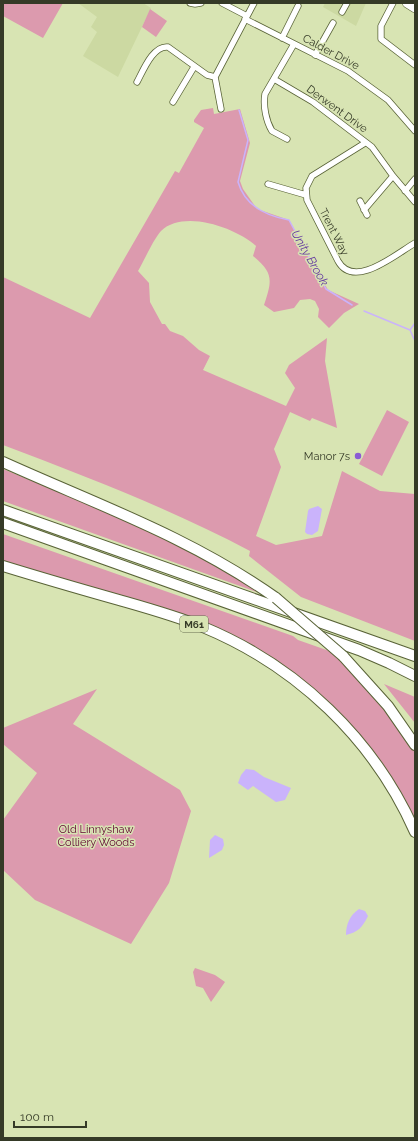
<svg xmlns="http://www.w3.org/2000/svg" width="418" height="1141" viewBox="0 0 418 1141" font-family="Raleway,sans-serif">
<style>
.built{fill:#ccd9a2}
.green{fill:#dc9aae}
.water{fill:#cab3fb}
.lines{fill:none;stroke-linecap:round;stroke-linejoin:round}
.stream{stroke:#cab3fb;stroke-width:1.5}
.street-casing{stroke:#596337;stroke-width:7}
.primary-casing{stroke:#596337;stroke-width:10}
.highway-casing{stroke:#596337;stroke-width:12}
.street{stroke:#fff;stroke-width:5.5}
.primary{stroke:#fff;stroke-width:9}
.highway{stroke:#fff;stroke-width:10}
.highway-bridge-casing{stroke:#596337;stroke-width:12;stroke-linecap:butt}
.highway-bridge{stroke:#fff;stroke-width:10}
.poi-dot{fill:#8b5bd4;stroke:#d8e4b3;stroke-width:1.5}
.labels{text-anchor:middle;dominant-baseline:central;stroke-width:3;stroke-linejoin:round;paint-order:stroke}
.shield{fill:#d8e4b3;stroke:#666d51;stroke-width:1}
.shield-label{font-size:10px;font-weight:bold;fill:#353a27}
.street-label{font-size:11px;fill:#353a27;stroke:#d8e4b3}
.poi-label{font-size:11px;fill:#353a27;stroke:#d8e4b3;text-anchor:end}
.park-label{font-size:11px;fill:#610332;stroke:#d8e4b3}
.water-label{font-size:12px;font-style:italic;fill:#63399f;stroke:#d8e4b3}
</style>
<rect width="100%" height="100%" fill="#d8e4b3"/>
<path class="built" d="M78,3h65l8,5 -33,69 -35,-21 14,-24 -6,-5 6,-10z
M325,3h41l-10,23 -33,-19z"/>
<path class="green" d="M3,3h60l-20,35 -40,-22z
M150,9l17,12 -11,16 -14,-10z
M213,108l1,6 26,-5 10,34 -10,38 3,8 14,20 32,11 39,70 31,14 -15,9 -15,15 -11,-11 1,-8 -4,-8 -5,-2 -10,1 -6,8 -20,4 -10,-7c8,-24 10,-32 -11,-49l3,-10c-20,-18 -72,-37 -95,-15 -8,9 -17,30 -23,40l11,12 1,19 12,22h3l5,7 13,5 16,14 11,6 -7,14 83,36 9,-18 -10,-15 4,-8 38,-27 -2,23 12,67 -25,-10 -2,3 -20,-9 -16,37 7,18 -25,69 20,9 46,-9 20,-65 38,20 35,3v147l-114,-44 -52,-41 1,-5c-79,-42 -163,-74 -247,-106v-168l87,41 85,-147 4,2 25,-45 -10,-6v-2l7,-10z
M387,410l22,12 -27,54 -23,-12z
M3,469l124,51 81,38 57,37 -262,-94z
M3,534l290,102 5,4 37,13 37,36 42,60 1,76 -35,-61 -107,-103 -129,-57 -141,-43z
M384,684l31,13v26z
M97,689l-24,35 107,66 11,21 -22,72 -38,61 -96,-44 -32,-30v-50l34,-47 -34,-29v-16z
M195,968l20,7 10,7 -14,20 -8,-14 -7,-2 -3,-14z"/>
<path class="water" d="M318,506l4,3 -4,22 -6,4 -5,-1 -2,-2 3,-21 1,-2z
M246,769l8,1 10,7 27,11 -6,12 -9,2 -23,-16 -5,4 -10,-7 3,-8z
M215,835l8,4 1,6 -2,5 -13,8 1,-18z
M359,909l6,2 3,5c-6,12 -10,16 -22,19 0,-11 4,-20 13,-26z"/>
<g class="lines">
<path class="stream" d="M239,110l9,30 -10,42c7,24 28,34 51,38l37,69 26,16
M364,311l46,19 5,11
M410,330l5,-7"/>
<g class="street-casing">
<path id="street" d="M190,3l5,1 6,-1
M222,3l25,13
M393,3l-12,23v13l34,26
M342,12l5,-9
M245,19l103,52 40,29 27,31
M282,38l16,-32
M315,55l18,-32
M274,79l39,23 59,45 21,29 22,26
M137,82c6,-11 16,-37 31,-35l39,28 8,2
M173,102l21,-35
M221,109l-6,-32 39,-74
M287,139l-15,-8c-6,-10 -9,-25 -7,-37l29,-50
M365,143l-53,33 -6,12 1,12 31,61c16,29 58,-7 77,-18
M268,184l38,11
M405,191l10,-12
M360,201l7,14
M364,210l29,-34"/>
</g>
<g class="primary-casing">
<path id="primary" d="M407,3l8,5"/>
</g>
<g class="highway-casing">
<path id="highway" d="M3,462c95,43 187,75 273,136
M3,510l412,146
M3,523l356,127 30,13 26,13
M3,566c39,12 77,23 116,34 28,8 57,16 84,27 94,39 171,112 212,205
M343,656l45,50 27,39"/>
</g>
<use href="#street" class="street"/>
<use href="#primary" class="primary"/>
<use href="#highway" class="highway"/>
<g class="highway-bridge-casing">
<path id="highway-bridge" d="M276,598l67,58"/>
</g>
<use href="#highway-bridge" class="highway-bridge"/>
</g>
<circle class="poi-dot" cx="358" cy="456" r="4"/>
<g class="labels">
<rect class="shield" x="180" y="616" width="28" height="16" rx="3"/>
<g class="shield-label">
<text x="194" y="624">M61</text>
</g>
<g class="street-label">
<text transform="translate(331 52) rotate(28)">Calder Drive</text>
<text transform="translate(337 109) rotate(36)">Derwent Drive</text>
<text transform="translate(334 232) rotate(63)">Trent Way</text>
</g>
<g class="poi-label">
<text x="350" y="456">Manor 7s</text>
</g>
<g class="park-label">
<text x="96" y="829">Old Linnyshaw<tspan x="96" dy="13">Colliery Woods</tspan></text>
</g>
<g class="water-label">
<text transform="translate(310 258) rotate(60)">Unity Brook</text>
</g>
</g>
<rect width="418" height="1141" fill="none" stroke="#353a27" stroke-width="8"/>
<path d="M14 1121v6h72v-6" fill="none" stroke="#353a27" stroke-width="2"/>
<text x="20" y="1121" font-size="12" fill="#353a27" stroke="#d8e4b3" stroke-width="3" paint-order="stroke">100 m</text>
</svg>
